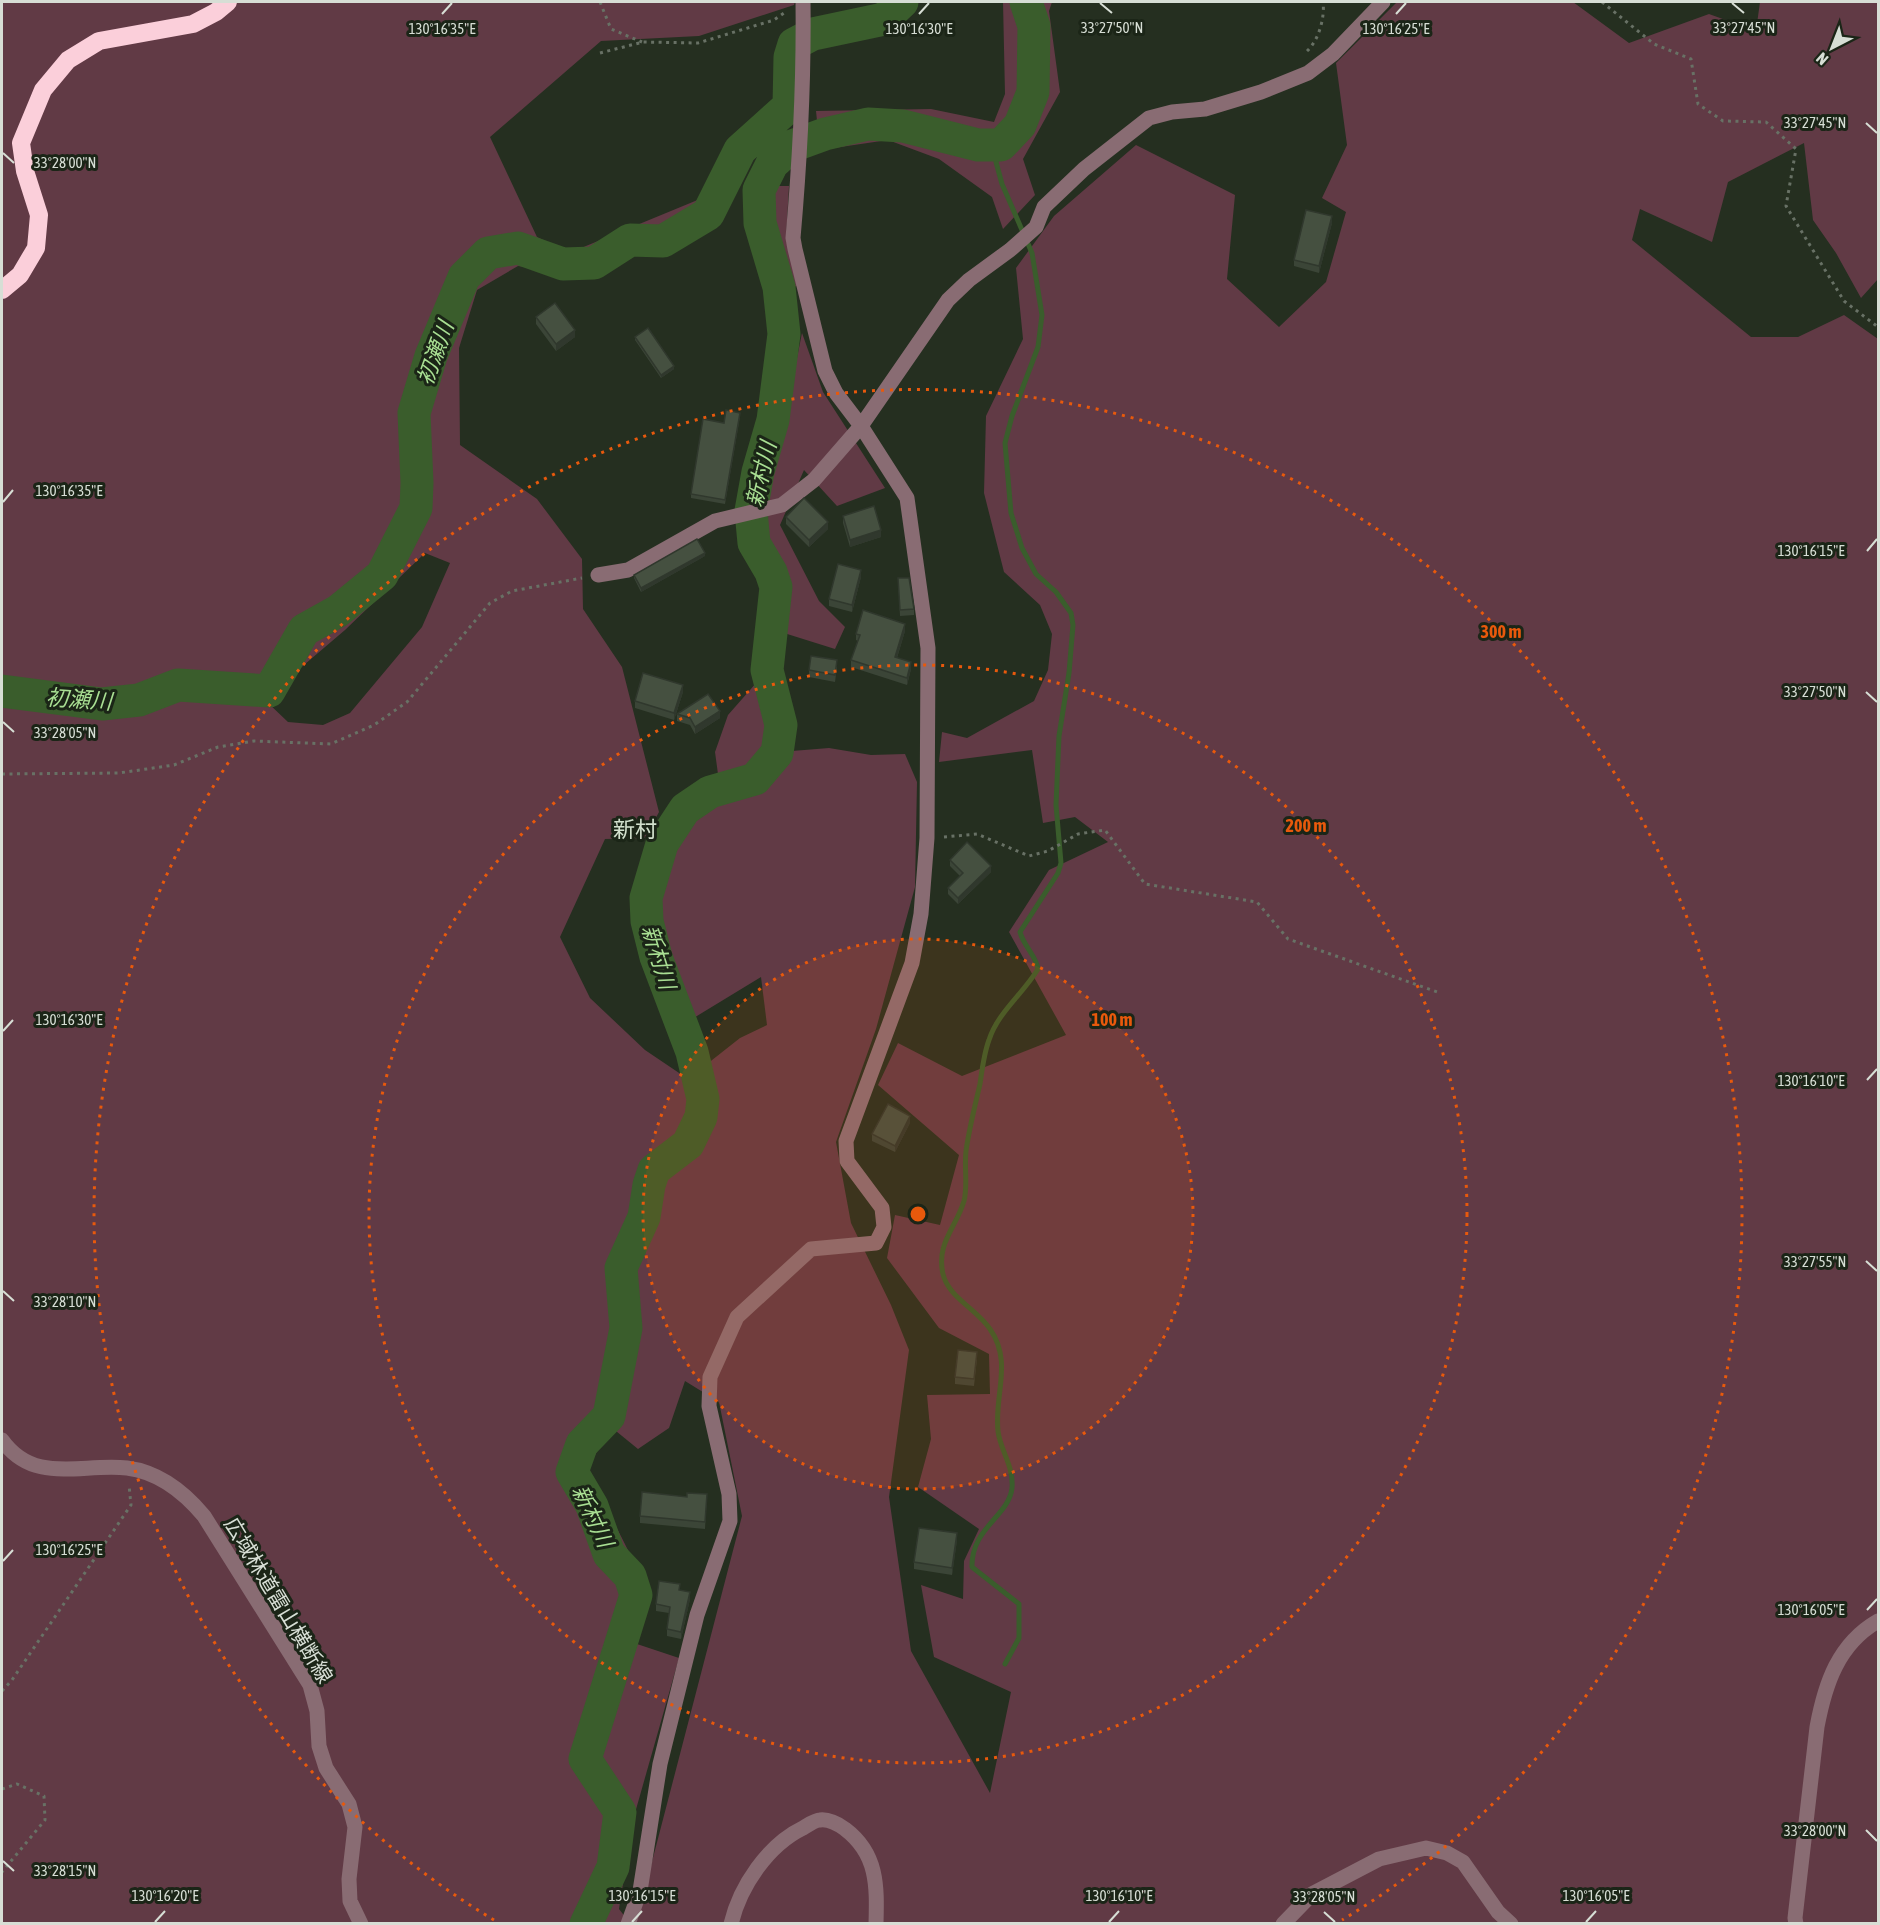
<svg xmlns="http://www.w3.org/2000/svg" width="1880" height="1925" viewBox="0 0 1880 1925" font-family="'Asap Condensed','Noto Sans JP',sans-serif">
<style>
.green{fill:#613a45;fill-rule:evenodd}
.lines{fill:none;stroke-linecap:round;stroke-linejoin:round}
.stream{stroke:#3a5d2c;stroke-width:5}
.river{stroke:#3a5d2c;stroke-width:33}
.path{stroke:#687165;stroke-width:3;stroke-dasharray:3 4.5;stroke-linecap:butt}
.minor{stroke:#896c73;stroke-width:15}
.highway{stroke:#fbcfda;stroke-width:18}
.wall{fill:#3b4537}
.shaded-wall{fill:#30382d}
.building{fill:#455040;stroke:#30382d;stroke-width:1.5}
.ticks{fill:none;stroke:#d7ded5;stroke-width:2}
.ring{fill:none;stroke:#e8590c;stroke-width:3;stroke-dasharray:3 6}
.labels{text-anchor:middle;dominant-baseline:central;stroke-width:6;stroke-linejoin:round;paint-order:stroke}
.street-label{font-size:21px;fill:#d7ded5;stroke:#1b2517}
.water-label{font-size:22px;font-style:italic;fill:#a9df93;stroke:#1b2517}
.neighbourhood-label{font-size:22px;fill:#d2e0cd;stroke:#1b2517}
.ticks-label{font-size:15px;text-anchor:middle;fill:#d7ded5;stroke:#1b2517;stroke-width:6;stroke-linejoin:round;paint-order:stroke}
.centre{fill:#e8590c;stroke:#1b2517;stroke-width:3}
.ring-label{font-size:18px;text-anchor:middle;font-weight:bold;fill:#e8590c;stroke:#1b2517;stroke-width:6;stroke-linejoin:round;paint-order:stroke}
</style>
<rect width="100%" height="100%" fill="#252f20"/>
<path class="green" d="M2,2h793l-1,3 -95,31 -98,5 -111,96 47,100 32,16 131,-54 33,-56 41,-40 22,8 -49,56 -28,50 -51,39 -38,-5 -32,25 -80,-10 -41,24 -18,58 1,97 77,54 45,60 1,50 39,58 37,145 -14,26 -40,1 -45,98 30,61 55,52 43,29 52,-41 27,-13 -6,-48 -69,42 -29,-44 -17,-65 17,-57 35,-41 74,-30 20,-31 37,-3 42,7 34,-1 12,28 -2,105 -39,142 -40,113 15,81 40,82 18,45 -20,147 22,154 79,142 21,-101 -77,-35 -13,-72 42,14 1,-38 15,-32 -61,-42 13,-48 -4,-44 63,-1 -1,-40 -50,-26 -52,-70 8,-43 45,10 19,-70 -81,-70 20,-42 64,33 104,-41 -57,-103 40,-62 59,-28 -33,-25 -32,6 -11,-73 -93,12 3,-30 25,6 67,-37 14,-31 4,-36 -12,-29 -36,-33 -20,-79 2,-77 37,-77 -7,-71 38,-52 82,-71 99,50 -8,84 52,48 47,-45 20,-70 -24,-14 25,-53 -11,-82 61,-61h176l56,41 80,-29 47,17 4,-29h118v277l-17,19 -25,-45 -23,-33 -9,-77 -76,39 -16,60 -72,-33 -8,31 119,97h47l46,-22 34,24v1584h-1242l106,-407 -23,-114 -34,-21 -16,47 -31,21 -27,-22 -24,42 50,99 11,32 -14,43 45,15 -46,162 -14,89 11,14 -628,1zM425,553l25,10 -28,64 -72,86 -27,12 -35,-3 -21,-20 24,-26 54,-46z
M1003,2h49l-3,9 11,81 -37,67 12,36 -32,34 -11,-32 -53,-38 -51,-19 -68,10 -4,-39 115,-2 63,13 11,-28z
M772,186h17l-3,53 11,47 -7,2 -18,-61z
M802,333l21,59 62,96 -48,18 -33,-36 -24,55 39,76 26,26 -10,22 -51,-16v-46l-22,-49 -3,-22 21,-73z
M757,682l17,47 -24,42 -32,3 -3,-22 13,-37z"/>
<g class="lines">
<path class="stream" d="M1001,145l-5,17 6,22 30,69 10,62 -4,32 -26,69 -7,27 6,70 11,35 14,26 20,18 15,21 2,12 -4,48 -10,63 -3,69 5,58 -3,10 -38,59c4,15 16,23 18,37 -15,25 -40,43 -49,71 -5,13 -7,30 -9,44 -5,22 -11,45 -14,67 -2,16 2,35 -2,50 -8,27 -28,42 -21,73 5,23 35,36 47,55 23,33 4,66 8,102 2,19 16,35 14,57 -3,28 -41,40 -40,79l47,37v34l-14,26"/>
<path class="river" d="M2,691l100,13 37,-4 39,-15 91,6 35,-61 34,-19 44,-36 34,-67 1,-25 -3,-70 17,-57 33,-79 24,-24 30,-5 45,16 31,-1 36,-23 33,1 45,-27 32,-64 49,-44 1,-49 4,-13 19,-10 71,-15 18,-17
M586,1924l27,-57 7,-55 -35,-53 51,-164 -6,-19 -21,-22 -17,-48 -20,-34 10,-28 27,-28 17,-88 -5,-60 23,-51 5,-32 5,-15 34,-26 13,-27 2,-18 -11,-47 -36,-95 -9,-36 -1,-23 16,-54 23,-35 25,-17 45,-13 22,-26 4,-28 -14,-55 9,-83 -5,-15 -17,-29 -3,-32 7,-39 15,-52 11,-86 -5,-47 -19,-64 -1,-33 13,-26 20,-18 33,-12 43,-10 35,2 75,19h23l19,-20 13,-33 1,-66 -8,-24"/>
<path class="path" d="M600,2l11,27 31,13
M1602,2l52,42 37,15 7,45 25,17 43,1 30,27 -10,57 58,95 34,26
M1307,51c12,-11 18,-34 16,-49
M600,53l43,-11 55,1 76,-23 13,-9
M2,774l117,-1 55,-8 44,-18 36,-6 77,3 43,-19 33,-23 83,-99 22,-12 70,-13
M944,837l33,-3 52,22 19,-5 30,-17 27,-4 40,54 112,18 31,37 152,54
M2,1691l10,-11 119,-175 -2,-20
M2,1789l15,-5 27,12 1,24 -43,52"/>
<path class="minor" d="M598,575l30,-5 87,-49 67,-16 32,-25 47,-54 87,-126 21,-20 41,-30 26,-23 8,-20 40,-38 65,-51 23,-6 33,-3 56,-17 47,-19 25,-19 50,-52
M2,1440c32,45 79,23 125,28 32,4 57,24 77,48l106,169 7,26 2,35 7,22 23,36 6,23 -6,52 1,22 11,23
M628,1924l12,-33 20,-127 37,-149 33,-94 -1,-27 -20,-88 1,-29 27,-60 74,-68 65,-6 8,-16 -2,-19 -35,-47 -1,-20 66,-178 9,-49 6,-76 1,-190 -21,-150 -46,-72 -25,-33 -11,-22 -30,-122 -2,-11c7,-79 11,-157 10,-236
M731,1924c9,-38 37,-79 72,-96 5,-3 12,-8 17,-8 8,-1 18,4 25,9 33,25 32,57 31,95
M1283,1924l29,-30 67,-35 47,-11 21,5 16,9 35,50 13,12
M1796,1924l-1,-6 22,-191c8,-43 21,-83 61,-106"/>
<path class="highway" d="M2,290l18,-15 16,-27 3,-33 -14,-44 -4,-28 22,-53 25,-30 31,-19 94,-17 23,-12 12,-10"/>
</g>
<path class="wall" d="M1332,223l-13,50 -25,-7v-6z
M536,317l39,20 -19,14 -20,-27z
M635,337l39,32 -13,9 -26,-38z
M740,416l-15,88 -34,-6v-4z
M843,516l38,21 -31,10 -7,-24z
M786,517l42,12 -19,18 -23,-23z
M705,556l-64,36 -7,-14v-3z
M861,577l-9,35 -23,-6v-7z
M898,578l16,31v6l-14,1z
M905,631l-8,27 14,11 -4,16 -56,-18v-7l7,-19 -2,-1v-6z
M837,667l-2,15 -26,-5v-7z
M683,692l-9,28 -39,-12v-7z
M677,714l43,4 -25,16 -5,-9 -13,-4z
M950,860l41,12 -33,32 -10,-10v-6l12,-12 -10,-10z
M910,1123l-15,29 -23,-11v-7z
M977,1359l-3,27 -19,-2v-7z
M707,1494l-2,35 -65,-6v-7l47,-19z
M957,1540l-5,35 -38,-6v-7z
M680,1590l10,9 -9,40 -14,-3v-7l2,-16 -13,-2v-7z"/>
<path class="shaded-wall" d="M1332,216v7l-13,50v-7z
M575,330v7l-19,14v-7z
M674,366v3l-13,9v-3z
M828,522v7l-19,18v-7z
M881,530v7l-31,10v-7z
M705,553v3l-64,36v-4z
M861,570v7l-9,35v-7z
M905,624v7l-10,33v-7z
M911,662v7l-4,16v-7z
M683,685v7l-9,28v-7z
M720,711v7l-25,16v-7z
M991,866v6l-33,32v-6z
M910,1116v7l-15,29v-6z
M957,1533v7l-5,35v-7z
M690,1592v7l-9,40v-7z"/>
<path class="building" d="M1306,210l26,6 -13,50 -25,-6z
M555,303l20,27 -19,14 -20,-27z
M648,328l26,38 -13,9 -26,-38z
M726,410l14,3 -15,87 -34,-6 12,-75 21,4z
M804,498l24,24 -19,18 -23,-23z
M874,506l7,24 -31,10 -7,-24z
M697,539l8,14 -64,35 -7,-13z
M838,564l23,6 -9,35 -23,-6z
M898,578h11l5,31 -14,1z
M863,610l42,14 -10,33 16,5 -4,16 -56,-18 9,-25 -4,-1z
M811,656l26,4 -2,15 -26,-5z
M643,673l40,12 -9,28 -39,-12z
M708,694l12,17 -25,16 -5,-9 -13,-4z
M967,842l24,24 -33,32 -10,-10 15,-15 -13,-13z
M888,1104l22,12 -15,30 -23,-12z
M958,1350l19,2 -3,27 -19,-2z
M642,1492l45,5v-4l20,1 -2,28 -65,-6z
M919,1528l38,5 -5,35 -38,-6z
M659,1581l21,3 -1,6 11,2 -9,40 -14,-3 3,-22 -14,-3z"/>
<path class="ticks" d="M1100,3l12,10M1732,3l12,10M442,14l10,-11M919,14l10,-11M1396,14l10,-11M1866,123l11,10M3,153l11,10M3,502l10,-12M1867,551l10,-12M1866,692l11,10M3,722l11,10M3,1031l10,-11M1867,1080l10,-11M1866,1261l11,10M3,1291l11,10M3,1561l10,-11M1867,1610l10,-11M1866,1830l11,11M3,1861l11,10M1324,1912l11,10M155,1922l10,-11M632,1922l10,-11M1109,1922l10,-11M1586,1922l10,-11"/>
<circle cx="918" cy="1214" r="275" fill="#e8590c" fill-opacity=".12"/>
<g class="ring">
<circle cx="918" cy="1214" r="275"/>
<circle cx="918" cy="1214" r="549"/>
<path d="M494 1920A824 824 0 1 1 1342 1920"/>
</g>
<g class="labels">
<g class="street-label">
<text transform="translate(279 1600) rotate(59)">広域林道雷山横断線</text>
</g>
<g class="water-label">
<text transform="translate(435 353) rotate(-70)">初瀬川</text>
<text transform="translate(761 474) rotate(-77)">新村川</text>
<text transform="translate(79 699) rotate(4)">初瀬川</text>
<text transform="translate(659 957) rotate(73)">新村川</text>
<text transform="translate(593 1516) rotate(65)">新村川</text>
</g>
<g class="neighbourhood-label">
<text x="635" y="829">新村</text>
</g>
</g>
<g class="ticks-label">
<text x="1744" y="33">33°27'45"N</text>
<text x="1112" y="33">33°27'50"N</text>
<text x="442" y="34">130°16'35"E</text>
<text x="919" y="34">130°16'30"E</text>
<text x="1396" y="34">130°16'25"E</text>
<text x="1815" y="128">33°27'45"N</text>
<text x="65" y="168">33°28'00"N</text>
<text x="69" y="496">130°16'35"E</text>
<text x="1811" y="556">130°16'15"E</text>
<text x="1815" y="697">33°27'50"N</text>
<text x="65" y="738">33°28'05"N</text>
<text x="69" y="1025">130°16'30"E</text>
<text x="1811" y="1086">130°16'10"E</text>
<text x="1815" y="1267">33°27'55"N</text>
<text x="65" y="1307">33°28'10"N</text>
<text x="69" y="1555">130°16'25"E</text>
<text x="1811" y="1615">130°16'05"E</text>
<text x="1815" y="1836">33°28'00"N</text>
<text x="65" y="1876">33°28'15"N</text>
<text x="165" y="1901">130°16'20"E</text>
<text x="642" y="1901">130°16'15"E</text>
<text x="1119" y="1901">130°16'10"E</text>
<text x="1596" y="1901">130°16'05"E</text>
<text x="1324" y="1902">33°28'05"N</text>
</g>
<circle cx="918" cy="1214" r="9" class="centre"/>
<g class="ring-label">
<text x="1501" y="638">300 m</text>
<text x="1306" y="832">200 m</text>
<text x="1112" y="1026">100 m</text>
</g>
<rect width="1880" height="1925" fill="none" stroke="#d7ded5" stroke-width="6"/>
<g transform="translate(1832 48) rotate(222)" stroke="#1b2517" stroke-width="4.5" paint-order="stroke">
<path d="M0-4.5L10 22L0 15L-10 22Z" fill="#d7ded5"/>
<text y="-9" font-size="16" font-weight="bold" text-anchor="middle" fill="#d7ded5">N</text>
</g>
</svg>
